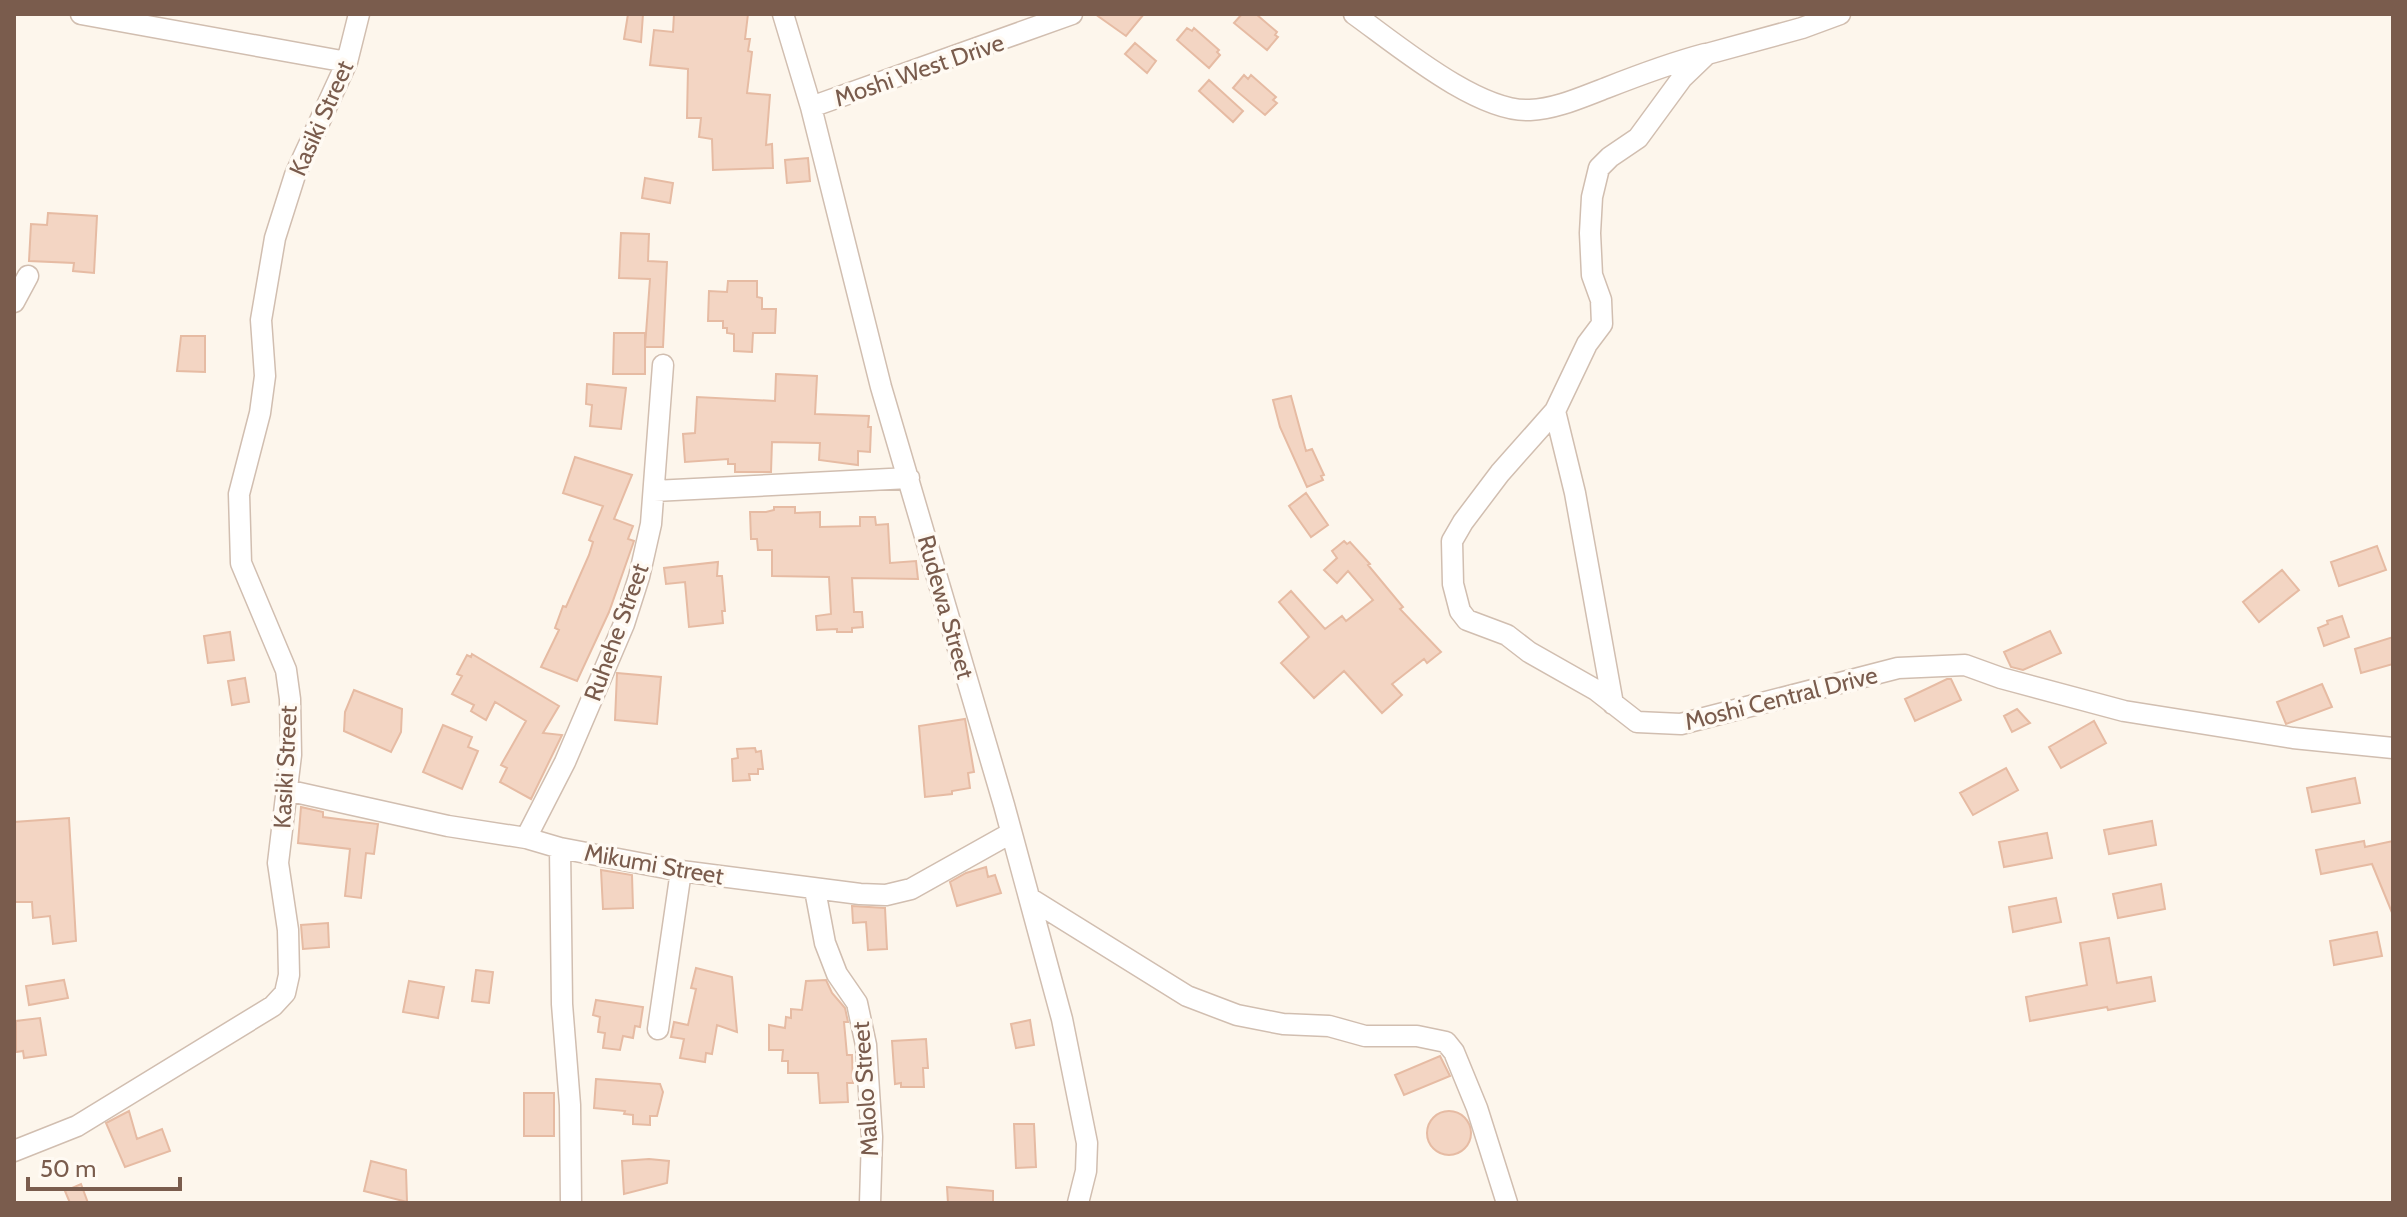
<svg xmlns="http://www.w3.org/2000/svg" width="2407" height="1217" viewBox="0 0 2407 1217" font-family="Cabin,sans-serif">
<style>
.building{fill:#f3d5c3;stroke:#e6bba3;stroke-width:2}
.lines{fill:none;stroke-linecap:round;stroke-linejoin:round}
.minor-casing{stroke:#d1beb0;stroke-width:23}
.minor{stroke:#fff;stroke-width:20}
.labels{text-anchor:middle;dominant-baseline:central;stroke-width:7;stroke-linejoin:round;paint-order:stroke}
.street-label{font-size:24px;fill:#7a5c4d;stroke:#fffaf3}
</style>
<rect width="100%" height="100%" fill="#fdf6ec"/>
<path class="building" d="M628,14h15l-2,28 -17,-3z
M674,14h74l-3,25h5l-2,12 4,1 -5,41 23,2 -4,50 6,-1 1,24 -60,2 -1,-31 -13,-2 2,-19h-14l1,-49 -38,-4 4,-35 19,2z
M1095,14h49l-18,22z
M1242,14h14l21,18 -2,3 3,2 -11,13 -33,-27z
M1187,28l5,3 2,-3 25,22 -2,2 3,3 -11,13 -32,-28z
M1135,43l21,18 -9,12 -22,-19z
M1244,75l4,4 3,-4 25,22 -3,3 4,3 -12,12 -32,-27z
M1209,80l34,31 -10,11 -34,-31z
M808,158l2,23 -23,2 -2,-23z
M645,178l28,5 -3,20 -28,-5z
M48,213l49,3 -3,57 -21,-2 1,-8 -45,-2 2,-37 16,1z
M621,233l28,1 -1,27 19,1 -4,85h-18l5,-68 -31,-1z
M728,281h29v16l5,1v11h14l-1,24h-22l-1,19 -18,-1v-17l-7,-1v-5h-4v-7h-15l1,-30 18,1z
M614,333h31v41h-32z
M181,336h24v36l-28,-1z
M776,374l41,2 -2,38 54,2 -1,11h3l-1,25 -12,-1v14l-39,-5 1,-17 -48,-1 -1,30h-36v-8h-7v-5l-43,3 -2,-28 12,-1 2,-36 78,4z
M587,384l39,4 -5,41 -31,-3 2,-21 -6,-1z
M1291,396l15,55 6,-2 12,26 -3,1 2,4 -16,7 -27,-60 -7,-27z
M575,457l57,18 -18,44 19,7 -5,13 6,2 -25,71 -32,69 -36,-14 18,-37 -4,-2 8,-22 3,1 23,-52 4,-13 -4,-2 14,-34 -40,-13z
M1306,493l22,32 -17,12 -22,-31z
M774,507h21v6l25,-1v15l40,-1v-9h15l1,8 12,-1 2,39 26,-2 2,18 -66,-1 2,34h8l1,15 -11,1v4h-15v-3l-20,1 -1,-14 15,-2 -2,-37 -57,-1v-26h-14l-1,-11h-6l-1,-27h16l8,-2z
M1344,541l3,3 3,-2 20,22 -2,1 35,42 -3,2 41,43 -14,11 -3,-4 -32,25 10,11 -20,18 -38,-42 -30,27 -33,-35 28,-26 -30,-35 12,-11 34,38 17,-13 4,5 27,-21 -25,-29 -11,12 -13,-13 13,-12 -5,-7z
M2377,546l9,24 -47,16 -8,-24z
M718,562l-1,14h5l3,35h-3l1,12 -34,4 -4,-45 -19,2 -2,-16z
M2282,570l17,20 -40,32 -16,-20z
M2342,616l7,21 -25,9 -6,-18 10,-4 -1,-3z
M2050,631l11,22 -38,17 -12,-3 -7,-15z
M230,632l4,28 -26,3 -4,-27z
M2393,637v27l-32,9 -6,-24z
M472,654l87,52 -16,27 19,2 -31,64 -31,-17 7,-14 -6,-3 25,-44 -31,-19 -9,18 -15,-9 3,-6 -22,-11 10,-18 -5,-2 10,-19 4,2z
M617,673l44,4 -4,47 -42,-4z
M245,678l4,24 -17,3 -4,-24z
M1947,679h4l10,21 -46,21 -10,-22z
M2322,684l10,23 -46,17 -9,-22z
M354,690l48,19 -1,23 -10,20 -47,-21 1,-19z
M2017,709l13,14 -18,9 -8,-16z
M965,719l9,53 -6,1 2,15 -18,3v3l-27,3 -6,-71z
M2094,721l12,22 -45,25 -12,-21z
M443,725l29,12 -4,10 10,4 -16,38 -39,-17z
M755,748l1,4 5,-1 2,18h-5v5h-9l1,6 -17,1 -1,-22 6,-1 -1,-9z
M2006,768l12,22 -45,25 -13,-22z
M2355,778l5,25 -48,9 -5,-24z
M301,807l22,5v5l55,7 -4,30 -8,-1 -5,45 -16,-2 5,-47 -52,-6z
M69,818l7,123 -23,3 -3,-28 -17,2 -1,-16h-18v-80z
M2152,821l4,24 -47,9 -5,-24z
M2047,833l5,25 -48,9 -5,-25z
M2364,841l1,6 28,-6v74l-21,-51 -51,10 -5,-24z
M986,867l2,10 7,-2 6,18 -44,13 -7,-24 16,-9z
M601,870l31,5 1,33 -30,1z
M2161,884l4,25 -47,9 -5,-24z
M2056,898l5,24 -48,10 -4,-25z
M852,906l33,2 2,41 -19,1 -2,-28 -13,1z
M328,923l1,24 -26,2 -2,-24z
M2377,932l5,24 -48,9 -4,-24z
M2109,938l8,45 34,-6 4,24 -47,9 -1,-3 -77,14 -4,-24 61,-12 -7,-42z
M696,968l36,9 5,55 -20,-7 -5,29 -6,-1 -1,9 -25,-4 4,-19 -13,-2 3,-15 14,3 8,-36 -5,-1z
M476,970l17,2 -4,31 -17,-2z
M64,980l4,18 -39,7 -3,-19z
M826,980l6,13 13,15 3,14h-4l3,33h5l1,28h-6l1,19 -28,1 -2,-30h-30v-12h-6l1,-11h-14v-25l16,3 1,-11 5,1v-9l11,1 4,-29z
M409,981l35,6 -6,31 -35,-6z
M596,1000l47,7 -3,20 -5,-1 -2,12 -10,-2 -3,14 -17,-2 2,-15 -7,-1 2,-15 -7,-2z
M40,1018l6,37 -22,3 -1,-7 -7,1v-31z
M1030,1020l4,25 -18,3 -5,-24z
M926,1039l2,29h-5l1,19h-23v-4l-6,1 -3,-43z
M1440,1056l10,20 -46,19 -9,-20z
M596,1079l64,5 3,8 -6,24h-7v9l-17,-1v-9l-9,-1 1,-3 -31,-3z
M524,1093h30v43h-30z
M1427 1133a22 22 0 1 1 44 0a22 22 0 1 1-44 0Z
M129,1111l8,28 25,-10 8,22 -45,16 -19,-44z
M1014,1124h20l2,43 -20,1z
M649,1159l20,2 -2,22 -43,11 -2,-33z
M371,1161l35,9 1,32 -43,-11z
M81,1184l7,19h-18l-5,-12z
M947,1187l46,4v12h-45z"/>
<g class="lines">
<g class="minor-casing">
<path id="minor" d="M81,14l266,48
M783,14l28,93 70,280 123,418 58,214 25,124 -1,28 -8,32
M1354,14c42,30 124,99 176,96 26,-1 52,-13 76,-22 33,-13 65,-25 99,-34
M1840,14l-38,14 -95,26 -25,24 -44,60 -28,19 -11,11 -7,29 -2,36 2,42 9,25 1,24 -15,20 -32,67 -55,62 -37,49 -11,19 1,43 7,27 7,9 40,15 22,17 67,38 41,32 44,2 217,-56 67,-3 36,13 123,33 169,27 100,10
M811,107l261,-93
M14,302l14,-26
M1555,411l20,82 38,211
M654,491l255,-13
M286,790l162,36 78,12 34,10 121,23 179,23 26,1 25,-6 100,-56
M526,838l39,-76 59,-138 15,-47 12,-53 12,-159
M560,848l2,156 8,101 1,98
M815,890l10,53 12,31 20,29 9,42 6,92 -2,66
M1031,899l156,97 50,19 46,9 46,2 36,10h52l29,6 8,10 23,56 30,95
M658,1029l23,-158
M14,1151l63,-25 196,-120 12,-13 4,-18 -1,-45 -10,-67 13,-108 -1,-56 -4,-29 -45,-107 -2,-69 21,-81 5,-37 -4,-56 14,-82 20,-63 52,-113 12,-48"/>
</g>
<use href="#minor" class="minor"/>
</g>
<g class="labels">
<g class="street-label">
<text transform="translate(919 70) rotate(-19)">Moshi West Drive</text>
<text transform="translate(321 118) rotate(-66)">Kasiki Street</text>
<text transform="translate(946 607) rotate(74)">Rudewa Street</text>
<text transform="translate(616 632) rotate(-70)">Ruhehe Street</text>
<text transform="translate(1781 698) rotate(-14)">Moshi Central Drive</text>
<text transform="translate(285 767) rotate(-87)">Kasiki Street</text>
<text transform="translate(654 864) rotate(10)">Mikumi Street</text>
<text transform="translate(865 1089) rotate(-94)">Malolo Street</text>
</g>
</g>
<rect width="2407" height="1217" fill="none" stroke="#7a5c4d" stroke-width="32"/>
<path d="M28 1177v12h152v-12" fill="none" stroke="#7a5c4d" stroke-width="4"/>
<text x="40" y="1177" font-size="24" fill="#7a5c4d" stroke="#fffaf3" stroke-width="6" paint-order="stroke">50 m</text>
</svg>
